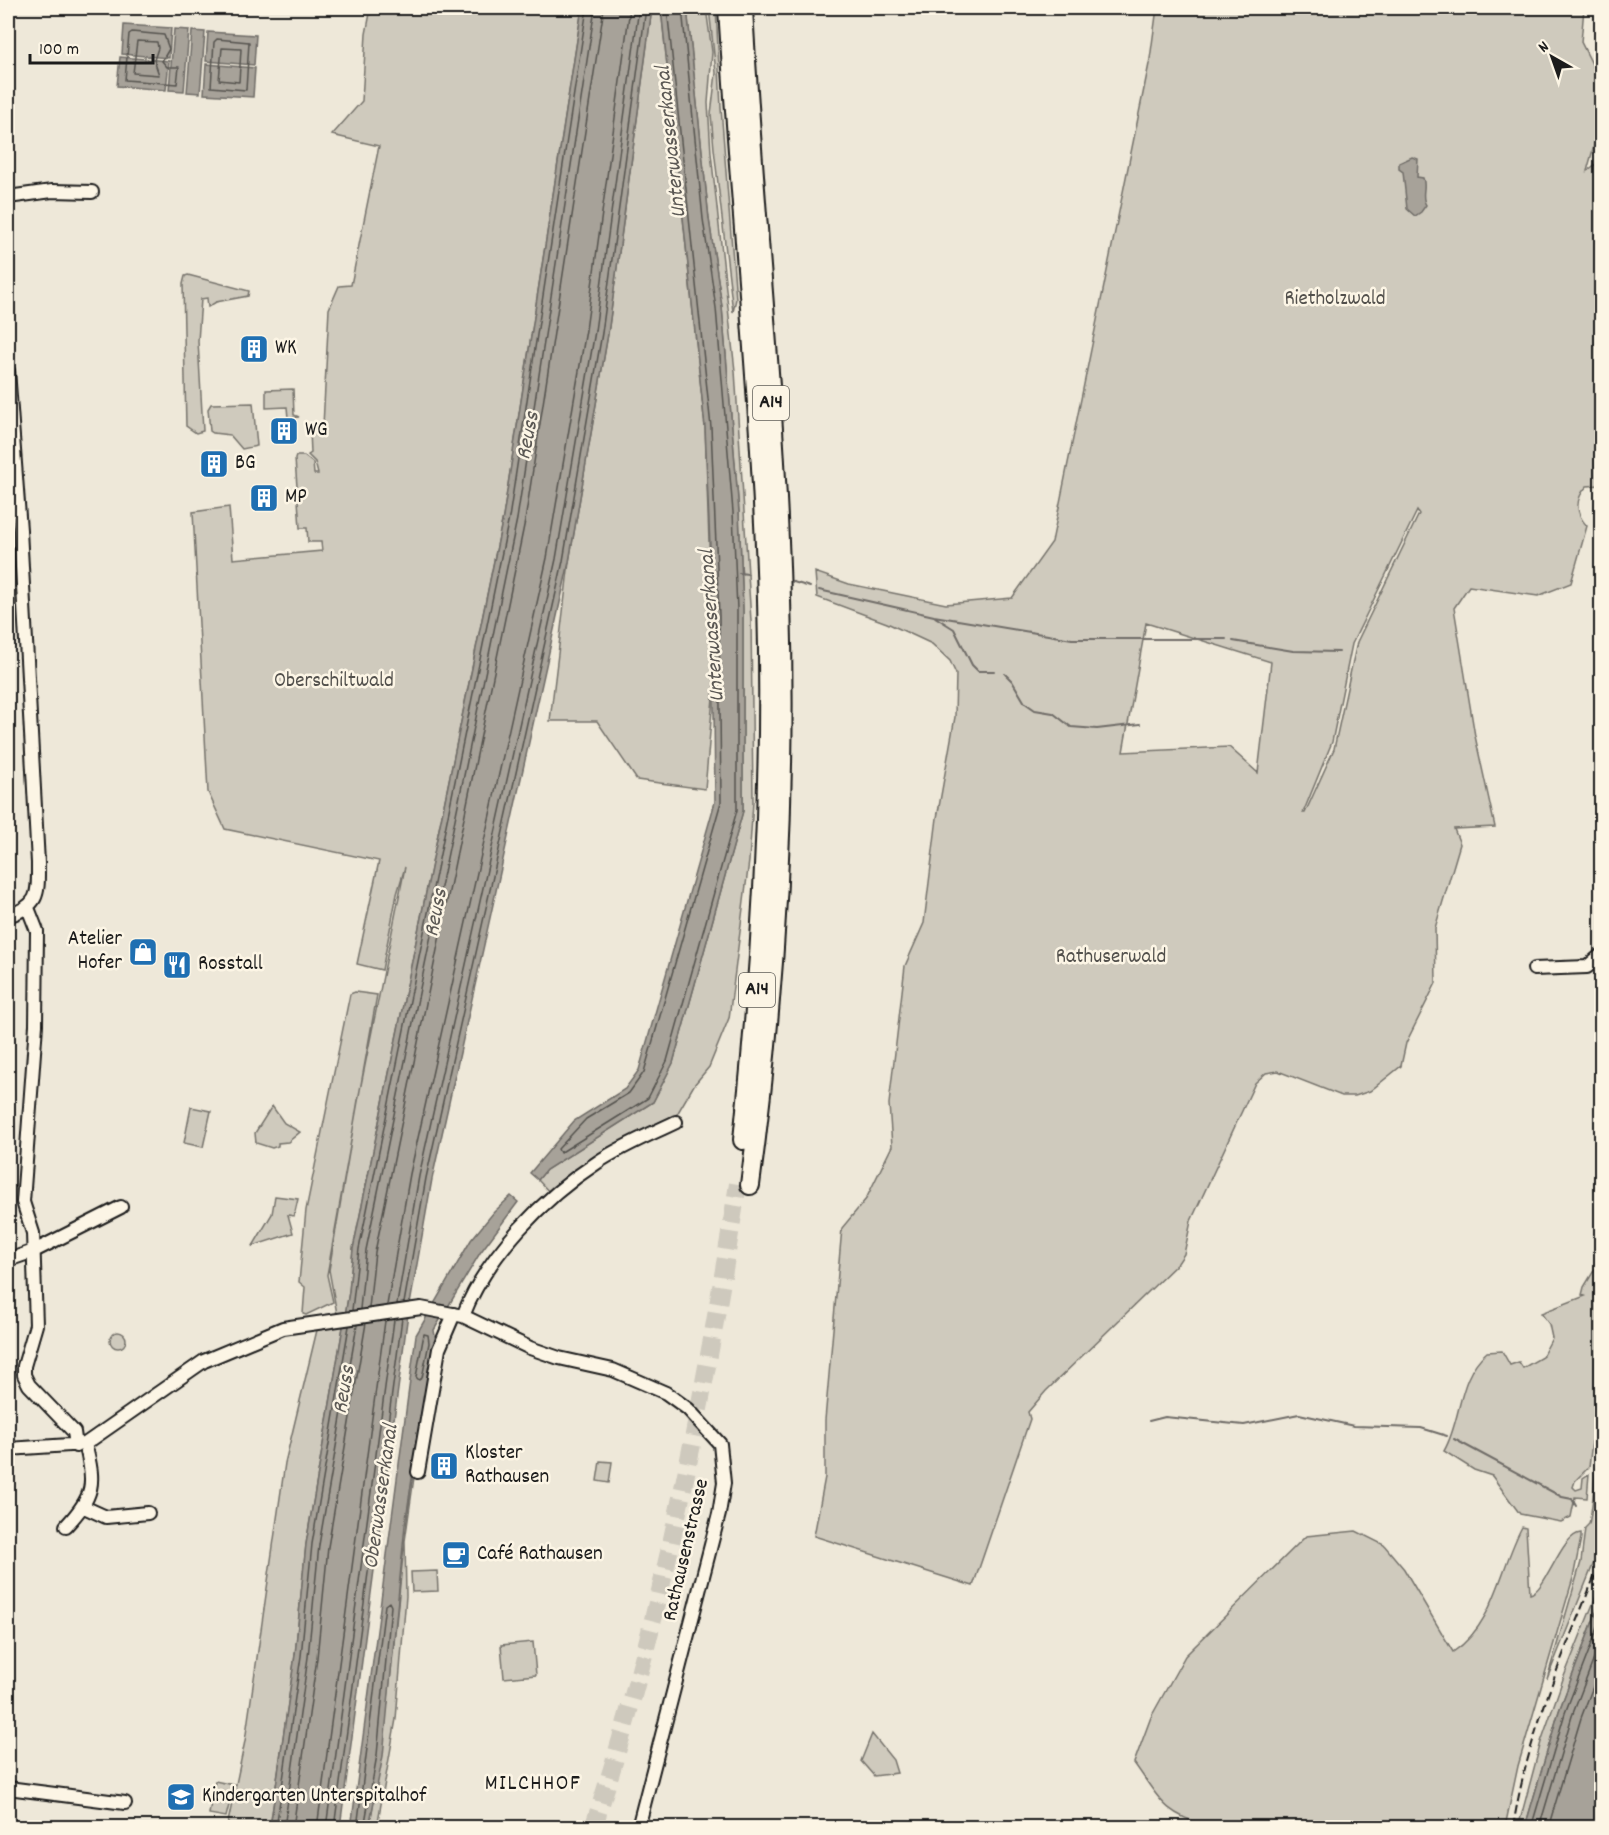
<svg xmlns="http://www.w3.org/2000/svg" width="1609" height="1835" viewBox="0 0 1609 1835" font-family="Dekko,sans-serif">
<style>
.green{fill:#cfcabd;stroke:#76736c;stroke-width:1.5;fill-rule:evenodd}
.water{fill:#a7a299;stroke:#6f6c67;stroke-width:1.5}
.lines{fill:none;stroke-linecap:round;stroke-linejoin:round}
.shore{stroke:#54524e;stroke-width:1.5}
.stream{stroke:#6f6c67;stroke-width:2}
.highway-tunnel{stroke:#cec9bd;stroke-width:18;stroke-dasharray:18 9;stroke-linecap:butt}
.minor-casing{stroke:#1c1c1c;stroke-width:16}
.highway-casing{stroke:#1c1c1c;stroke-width:22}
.minor{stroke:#fcf5e5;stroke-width:12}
.highway{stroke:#fcf5e5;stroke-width:18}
.rail{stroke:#1c1c1c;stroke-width:2;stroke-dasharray:9 4.5;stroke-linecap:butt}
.labels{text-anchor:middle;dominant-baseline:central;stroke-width:5;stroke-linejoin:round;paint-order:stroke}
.shield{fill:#fcf5e5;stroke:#5f5d58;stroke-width:1.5}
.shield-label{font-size:20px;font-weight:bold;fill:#1c1c1c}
.park-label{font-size:21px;fill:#52504c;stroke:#fcf5e5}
.poi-label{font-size:21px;fill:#1c1c1c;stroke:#fcf5e5;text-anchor:start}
.street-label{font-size:21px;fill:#1c1c1c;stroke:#fcf5e5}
.water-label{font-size:22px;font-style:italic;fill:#5b5854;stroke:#fcf5e5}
.neighbourhood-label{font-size:22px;letter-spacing:1.5px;fill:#1c1c1c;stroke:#fcf5e5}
</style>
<rect width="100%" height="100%" fill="#eee8d9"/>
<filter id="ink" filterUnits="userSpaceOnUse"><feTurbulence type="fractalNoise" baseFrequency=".0167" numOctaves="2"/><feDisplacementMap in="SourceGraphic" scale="12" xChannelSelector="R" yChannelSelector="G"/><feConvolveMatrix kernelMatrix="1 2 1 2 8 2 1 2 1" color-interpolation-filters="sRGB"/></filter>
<g filter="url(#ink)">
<path class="green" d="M371,8h211l-79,509 -150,732 -4,43 -43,252 -11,111 -25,172h-43l18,-86 40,-278 32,-133 20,-16 -8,-44 29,-170 47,-233 -8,27 -15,76 -25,-6 22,-103 -154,-32 -17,-37 -15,-280 36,-5 4,52 89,-8 -1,-9h-13l-1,-14h-7l-5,-69 1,-3h8l9,7 1,11h4l-3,-12 -7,-7 3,-2 -1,-23 13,-4 6,-117 10,-23 12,-1 28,-139 -47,-11 30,-34 4,-67z
M652,8h9l44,419 9,259 -9,103 -68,-9 -40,-59h-47l19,-159 39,-228z
M687,8h19l6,44 -4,51 3,50 24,218 16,250 2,181 -4,59 -20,157 -20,49 -15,18 -18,31 -125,78 -13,-14 8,-10 107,-68 20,-39 70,-252v-201l-4,-98 -17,-205 -13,-88z
M709,8h7l5,100 15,191 -3,13 -19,-163 -3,-35 5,-41z
M1157,8h427l-3,34 13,26 5,31 -5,47 -7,25 15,-12 -1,326 -14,1c-12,13 -12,27 0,40l-16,57 -33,13 -69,-10 -15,22 21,128 20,91 -41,2 6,15 -25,84 1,55 -30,60 -5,23 -31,25 -15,5h-13l-64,-25 -12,2 -11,10 -64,138 -7,33 -6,9 -132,128 -18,21 2,7 -57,167 -159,-50 11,-59v-57l17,-192 24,-29 26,-53 -3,-42 16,-138 19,-43 13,-105 18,-101 1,-43 -6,-13 -18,-17 -45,-21 -70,-26 -2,-25 34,12 97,20 66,-6 40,-56 98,-483zM1417,511l2,3 -62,128 -23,107 -29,64h-2l29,-71 20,-98zM1146,623l125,39 -13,111 -29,-26 -106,5z
M188,275l61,16 -1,5 -32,6 -8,5 -1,-9 -6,1 -3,42 5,90 -7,2 -10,-7 -3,-142 2,-8z
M293,389l1,26 5,2 -11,1 -1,-11 -21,1v-18z
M253,403l4,43 -15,3 -12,-14 -17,-2 -3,-2 -2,-22 3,-5z
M355,992l22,3 -50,280 6,27 -27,13 -3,-1 2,-27 -6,-5 7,-72 44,-216z
M272,1106l12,17 16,9 -12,10 -10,1v3l-6,2 -16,-5 -1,-10z
M191,1107l20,4 -8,36 -19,-4z
M275,1196l23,3 -4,17 -6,-1 5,18 -40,13 19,-32z
M1601,1259v107l-12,101 -14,14 -2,6 3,3 6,-2 1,-10 6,-4 -2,24 -12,-1 -4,20 -10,5 -41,-8 -28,-38 -18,-6 -30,-19c18,-31 13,-74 43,-99l15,-1 8,14 9,-3 4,6 19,-11 10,-19 -3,-14 -8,-11 44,-17 -3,-1 2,-8z
M110 1340a8 8 0 1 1 16 0a8 8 0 1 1-16 0Z
M428,1379l-23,162 1,55 -10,123 -19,108 -8,1c28,-149 30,-301 59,-449z
M1601,1404v141l-54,134 34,-117 4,-34 4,-4c8,-39 6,-80 12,-120z
M600,1461l12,1 -3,21 -12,-2z
M1522,1527l4,1 4,66c17,-4 31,-60 51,-61v5l-8,40 -55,188 -13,61 -298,-1c-45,-13 -47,-27 -73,-63l17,-46 34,-61 121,-120 50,-5 28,14 20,24 49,83c42,-28 47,-84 69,-125z
M437,1571l1,20 -26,1 -1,-20z
M1601,1584v16l-42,111 -34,116 -7,1 23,-86 22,-63z
M533,1642l3,33 -32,3 -3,-33z
M872,1734l21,26 4,13 -23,3 -13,-15z
M215,1781l19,4 -8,32 -17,-3z"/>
<path class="water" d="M582,8h70l-44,326 -39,228 -137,617 -25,142 -67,506 -70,1 25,-173 11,-111 43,-252 4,-43 150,-732z
M661,8h26l22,211 13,88 17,205 4,98v201l-70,252 -20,39 -107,68 -8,10 -8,-7 44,-52 51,-32 14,-19 76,-268 -2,-185 -8,-190z
M124,25l47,3 -2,30 -47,-4z
M174,29l15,1 -5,61 -15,-1z
M192,31l13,1 -5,61 -13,-1z
M208,32l48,3 -2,30 -48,-4z
M120,57l49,4 -3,29 -49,-4z
M206,64l49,4 -2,29 -49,-3z
M1412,157l6,2 -1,18 6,1c4,9 -3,18 3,27l-5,7 -6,4 -8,-7 -4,-37 -4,-3v-6z
M511,1196l7,6 -38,51 -46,77 2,13 -14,70 -17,112 -22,231 -14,71 -18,1 65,-493 55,-95 23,-28z
M1601,1600v227h-76l34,-116z"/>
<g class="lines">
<path class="shore" d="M667,8l44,419 8,189 2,186 -77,270 -15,21 -43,26 -28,30 2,4 88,-55 19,-37 70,-251v-200l-4,-98 -17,-204 -13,-89 -21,-211
M132,32l32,3 5,14 -7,12 5,6h12l-2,17 -52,-4 4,-46z
M217,39l32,3 -3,48 -35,-3 3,-45z
M137,41l20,1 1,6 -4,12 5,15 -26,-2z
M222,48l19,1 -2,33 -20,-2z
M404,1303l22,-125 137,-617 39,-228 44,-325
M397,1304l22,-128 137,-617 39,-228 44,-323
M387,1305l23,-131 137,-616 39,-228 44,-322
M369,1308l6,-56 150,-731 79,-513
M360,1309l6,-59 151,-731 78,-511
M352,1310l7,-61 150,-731 78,-510
M424,1334l4,1 1,8 -7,35 -3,2 -3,-3z
M276,1828l25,-172 11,-112 37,-218
M284,1828l24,-171 11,-112 38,-220
M293,1828l24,-170 11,-111 38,-224
M317,1828l68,-507
M326,1828l68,-508
M334,1828l68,-510
M357,1828l28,-223 4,-3 2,4 -14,149 -13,73
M1531,1828l34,-115 37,-96
M1539,1828l33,-112 30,-78
M1548,1828l33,-110 21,-55"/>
<path class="stream" d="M739,573l9,1
M790,581l20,6
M819,590l115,26 138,23h154
M935,617l19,12 18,36 6,6h16
M1233,641l60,10 46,1
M1005,674l7,7 13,22 10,7 18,3 18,14 26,2 43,-5
M1149,1421l16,-4 79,8 55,-11 55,12 67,2 26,8
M1454,1439l108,58 10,2 4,7"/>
<path class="highway-tunnel" d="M593,1828c69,-207 111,-430 145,-644"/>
<g class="minor-casing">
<path id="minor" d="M8,197l44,-6 40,1
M8,370l12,160 18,333c0,31 2,42 -30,53
M28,908l9,23 -1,94 -13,177 10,31 3,92 -12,41v9l5,10 45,47 2,14
M1534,969l53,-2 15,-13
M8,1260l26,-9 87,-44
M463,1316c23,-60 81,-119 135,-154 24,-16 51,-27 78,-40
M8,1449l77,-5 119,-83 79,-33 138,-20 42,8 67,32 29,10 54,12 53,23 22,16 32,35 4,39 -5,31 -81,314
M418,1472l21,-123 15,-35
M84,1507l22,10 42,-4
M66,1526c28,-30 30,-42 19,-82
M8,1788l117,15"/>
</g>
<g class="highway-casing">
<path id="highway" d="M728,8c12,197 33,394 39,591 5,181 -5,362 -24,541
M743,8c10,197 33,394 38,591 6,196 -5,391 -31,586"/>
</g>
<use href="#minor" class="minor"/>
<use href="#highway" class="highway"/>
<path class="rail" d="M1513,1828c14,-94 54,-183 89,-270"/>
</g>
</g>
<defs>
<g id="building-square" transform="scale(1.5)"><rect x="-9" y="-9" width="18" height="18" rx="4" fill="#1f6fb2" stroke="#fcf5e5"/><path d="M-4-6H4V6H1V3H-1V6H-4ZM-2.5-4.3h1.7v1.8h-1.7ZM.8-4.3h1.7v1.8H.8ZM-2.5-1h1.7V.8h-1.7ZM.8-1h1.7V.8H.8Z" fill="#fff"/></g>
<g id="shop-square" transform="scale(1.5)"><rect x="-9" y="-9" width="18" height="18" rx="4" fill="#1f6fb2" stroke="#fcf5e5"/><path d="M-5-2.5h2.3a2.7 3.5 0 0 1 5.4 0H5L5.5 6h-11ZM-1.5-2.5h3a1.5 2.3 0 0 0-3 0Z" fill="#fff"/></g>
<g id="restaurant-square" transform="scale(1.5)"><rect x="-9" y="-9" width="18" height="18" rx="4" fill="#1f6fb2" stroke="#fcf5e5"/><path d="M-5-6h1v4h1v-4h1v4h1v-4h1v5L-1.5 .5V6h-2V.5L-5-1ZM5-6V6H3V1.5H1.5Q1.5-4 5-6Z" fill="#fff"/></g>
<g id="cafe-square" transform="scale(1.5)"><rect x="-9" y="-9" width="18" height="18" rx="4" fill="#1f6fb2" stroke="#fcf5e5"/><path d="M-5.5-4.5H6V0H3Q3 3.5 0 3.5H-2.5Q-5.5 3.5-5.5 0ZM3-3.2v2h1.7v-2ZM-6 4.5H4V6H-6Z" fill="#fff"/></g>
<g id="school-square" transform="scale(1.5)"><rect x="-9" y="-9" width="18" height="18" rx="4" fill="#1f6fb2" stroke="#fcf5e5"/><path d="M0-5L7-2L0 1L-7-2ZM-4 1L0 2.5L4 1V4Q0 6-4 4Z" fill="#fff"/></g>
</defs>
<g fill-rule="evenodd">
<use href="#building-square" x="254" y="349"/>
<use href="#building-square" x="284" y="431"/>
<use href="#building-square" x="214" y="464"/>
<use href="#building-square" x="264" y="498"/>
<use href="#shop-square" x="143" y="952"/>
<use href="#restaurant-square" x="177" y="965"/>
<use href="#building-square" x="444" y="1466"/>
<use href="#cafe-square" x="456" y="1555"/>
<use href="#school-square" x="181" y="1797"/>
</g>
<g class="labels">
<g class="shield">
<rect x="753" y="386" width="36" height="34" rx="4.5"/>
<rect x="739" y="973" width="36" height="34" rx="4.5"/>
</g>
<g class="shield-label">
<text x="771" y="403">A14</text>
<text x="757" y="990">A14</text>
</g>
<g class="park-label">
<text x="1335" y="300">Rietholzwald</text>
<text x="334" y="682">Oberschiltwald</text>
<text x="1111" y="958">Rathuserwald</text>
</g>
<g class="poi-label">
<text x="275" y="349">WK</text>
<text x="305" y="431">WG</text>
<text x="235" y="464">BG</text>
<text x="285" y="498">MP</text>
<text x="122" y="940" text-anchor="end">Atelier<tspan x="122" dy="24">Hofer</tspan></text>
<text x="198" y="965">Rosstall</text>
<text x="465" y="1454">Kloster<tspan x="465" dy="24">Rathausen</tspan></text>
<text x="477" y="1555">Café Rathausen</text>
<text x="202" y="1797">Kindergarten Unterspitalhof</text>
</g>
<g class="street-label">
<text transform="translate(687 1550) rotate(-77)">Rathausenstrasse</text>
</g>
<g class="water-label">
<text transform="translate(672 142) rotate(-96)">Unterwasserkanal</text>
<text transform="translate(529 436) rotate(-79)">Reuss</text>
<text transform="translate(713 626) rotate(-94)">Unterwasserkanal</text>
<text transform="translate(437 913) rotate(-79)">Reuss</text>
<text transform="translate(345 1390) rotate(-80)">Reuss</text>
<text transform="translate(382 1497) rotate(-82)">Oberwasserkanal</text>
</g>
<g class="neighbourhood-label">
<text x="533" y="1784">MILCHHOF</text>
</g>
</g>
<rect width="1609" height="1835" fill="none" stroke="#fcf5e5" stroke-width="30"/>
<rect x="15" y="15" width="1579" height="1805" fill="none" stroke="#1c1c1c" stroke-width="2" filter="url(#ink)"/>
<g transform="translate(1552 57) rotate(320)" stroke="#fcf5e5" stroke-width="4.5" paint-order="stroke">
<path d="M0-4.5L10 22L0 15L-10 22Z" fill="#1c1c1c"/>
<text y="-9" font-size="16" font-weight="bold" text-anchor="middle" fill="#1c1c1c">N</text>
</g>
<path d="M30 54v9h123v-9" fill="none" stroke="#1c1c1c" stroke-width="3"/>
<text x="39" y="54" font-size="18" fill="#1c1c1c" stroke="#fcf5e5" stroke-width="4.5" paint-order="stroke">100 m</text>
</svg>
